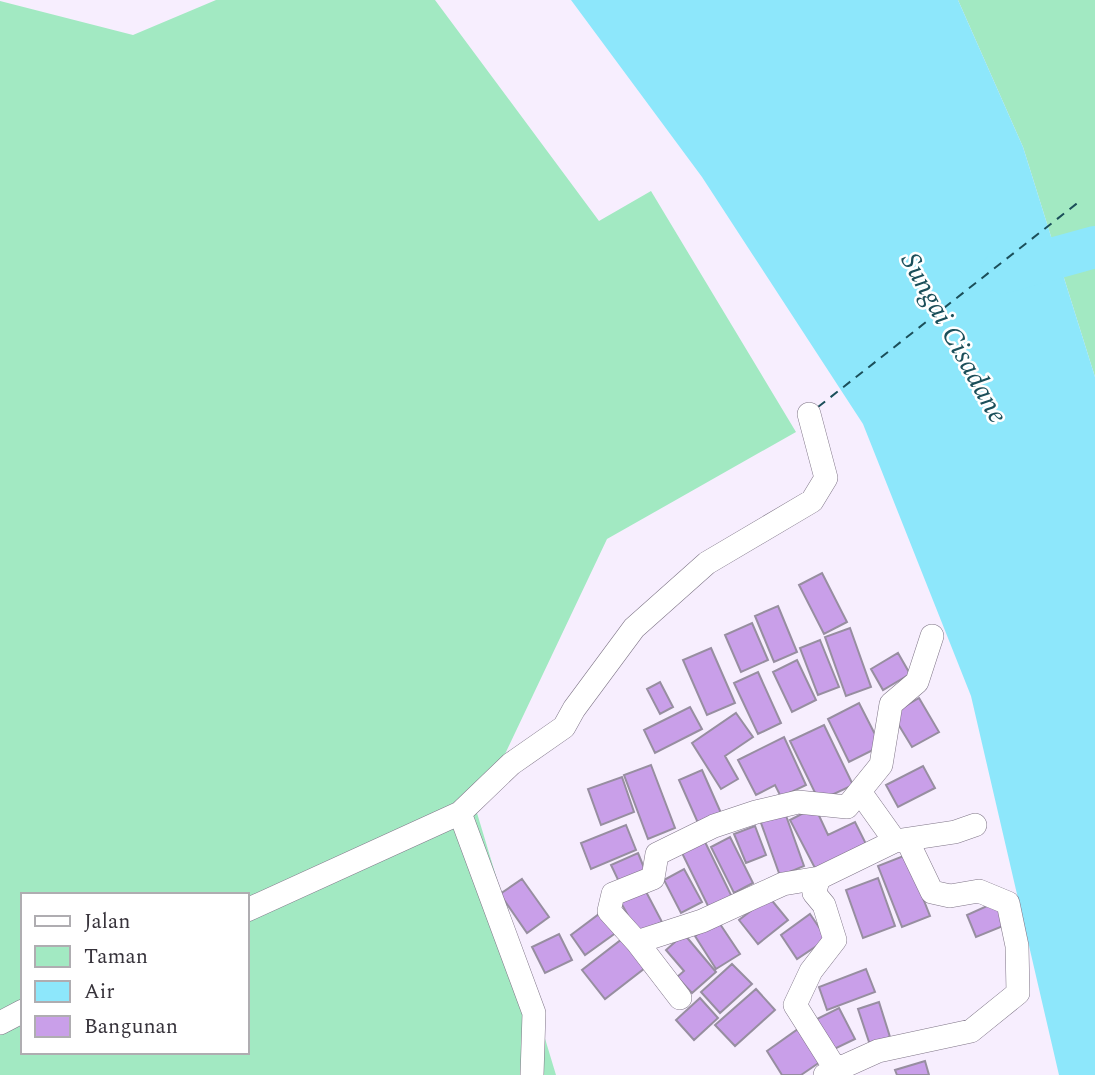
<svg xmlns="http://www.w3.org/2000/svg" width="1095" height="1075" viewBox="0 0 1095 1075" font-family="Spectral,serif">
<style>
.green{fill:#a2e9c2;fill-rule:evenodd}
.water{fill:#8de7fb}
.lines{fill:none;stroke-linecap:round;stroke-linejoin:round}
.river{stroke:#8de7fb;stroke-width:42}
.ferry{stroke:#1b4f5a;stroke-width:2;stroke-dasharray:9 7;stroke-linecap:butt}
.building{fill:#c99fe9;stroke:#978ea0;stroke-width:2}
.street-casing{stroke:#7f7587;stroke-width:24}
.street{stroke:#fff;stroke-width:23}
.labels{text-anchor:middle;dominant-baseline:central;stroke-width:5;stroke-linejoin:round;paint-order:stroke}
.water-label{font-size:28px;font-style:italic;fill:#1b4f5a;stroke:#fff}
</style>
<rect width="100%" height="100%" fill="#f7eefe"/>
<path class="green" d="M216,0h219l164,221 52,-30 145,241 -189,107 -130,274 79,262h-556v-1074l133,34zM23,895h224v157h-224z
M958,0h137v377l-72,-230z"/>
<path class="water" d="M571,0h387l65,147 72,230v698h-36l-88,-379 -108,-272 -161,-247z"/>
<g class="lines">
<path class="river" d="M1001,273l94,-26"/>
<path class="ferry" d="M818,407l262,-206"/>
</g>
<path class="building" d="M822,573l25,49 -23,12 -25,-49z
M778,606l19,46 -23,10 -19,-46z
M752,623l16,37 -27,12 -16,-37z
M850,628l21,59 -25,9 -21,-59z
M820,640l19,47 -21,8 -18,-47z
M711,648l24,55 -28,12 -24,-55z
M898,653l12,21 -27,16 -12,-21z
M797,660l19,40 -24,12 -19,-40z
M758,672l23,51 -23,11 -24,-51z
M660,682l13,25 -13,7 -13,-25z
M919,698l20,34 -27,15 -20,-33z
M859,703l22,43 -32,16 -21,-43z
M690,707l12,22 -47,24 -11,-23z
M736,713l17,24 -28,19 13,23 -17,10 -29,-46z
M824,725l29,60 -34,16 -29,-60z
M784,737l22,48 -25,12 -6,-12 -19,10 -18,-35z
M651,765l24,63 -27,11 -24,-64z
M923,766l12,22 -37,19 -12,-22z
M702,770l19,43 -23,10 -19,-43z
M622,777l12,35 -33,13 -13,-36z
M815,807l13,28 27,-13 12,24 -50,26 -27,-52z
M784,810l20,56 -24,10 -20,-56z
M626,825l10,25 -45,19 -10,-26z
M755,826l11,29 -20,8 -12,-29z
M730,837l23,46 -19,10 -23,-46z
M705,842l28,57 -23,11 -28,-57z
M638,853l9,22 -26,11 -10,-21z
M906,855l24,61 -28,11 -24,-61z
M684,869l18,33 -21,11 -17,-33z
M878,878l17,48 -32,12 -17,-48z
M522,879l27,38 -22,16 -27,-39z
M643,886l19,36 -24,12 -19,-35z
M769,897l19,23 -30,24 -19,-24z
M998,901l10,23 -32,13 -9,-22z
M603,911l14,21 -32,23 -14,-20z
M810,914l17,25 -30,20 -16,-24z
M718,921l22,33 -24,15 -21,-33z
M559,934l13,26 -27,13 -13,-26z
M684,934l32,38 -24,21 -15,-16 7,-6 -18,-21z
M622,939l23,29 -40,31 -23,-29z
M732,964l20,20 -32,29 -19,-21z
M866,969l9,23 -48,18 -8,-23z
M756,989l19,21 -40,36 -20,-21z
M700,998l18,20 -24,22 -18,-20z
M879,1002l11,35 -20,8 -12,-36z
M839,1008l16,31 -29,14 -15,-31z
M798,1029l22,33 -19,13h-19l-15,-24z
M925,1061l4,14h-32l-2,-5z"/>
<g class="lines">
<g class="street-casing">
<path id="street" d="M860,792l35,49
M460,813l74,200 -2,62
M819,878l-5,15 10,12 11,35 -24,31 -16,34 41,65 -11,5
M247,910l213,-97 51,-49 53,-37 10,-18 60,-81 73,-65 105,-62 14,-23 -17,-64
M637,942l65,-21 81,-37 36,-6 76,-37 60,-9 20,-7
M680,998l-43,-56 -28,-31 4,-17 40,-16 4,-24 57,-28 42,-14 42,-10 49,5 34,-42 10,-61 26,-22 15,-46
M0,1023l23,-12
M836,1070l42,-19 93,-20 47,-38 -1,-47 -9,-43 -29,-12 -29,5 -18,-4 -25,-52"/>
</g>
<use href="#street" class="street"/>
</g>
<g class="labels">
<g class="water-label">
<text transform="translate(954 338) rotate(61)">Sungai Cisadane</text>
</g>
</g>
<rect x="21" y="893" width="228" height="161" fill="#ffffff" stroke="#afadb1" stroke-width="2"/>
<rect x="35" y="916" width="35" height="10" fill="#ffffff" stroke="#afadb1" stroke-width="2"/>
<text x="84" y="928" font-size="21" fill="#37333b">Jalan</text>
<rect x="35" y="946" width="35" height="21" fill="#a2e9c2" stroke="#afadb1" stroke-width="2"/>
<text x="84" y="963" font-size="21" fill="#37333b">Taman</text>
<rect x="35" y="981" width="35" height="21" fill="#8de7fb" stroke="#afadb1" stroke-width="2"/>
<text x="84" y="998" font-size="21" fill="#37333b">Air</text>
<rect x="35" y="1016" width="35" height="21" fill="#c99fe9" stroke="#afadb1" stroke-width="2"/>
<text x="84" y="1033" font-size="21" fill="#37333b">Bangunan</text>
</svg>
